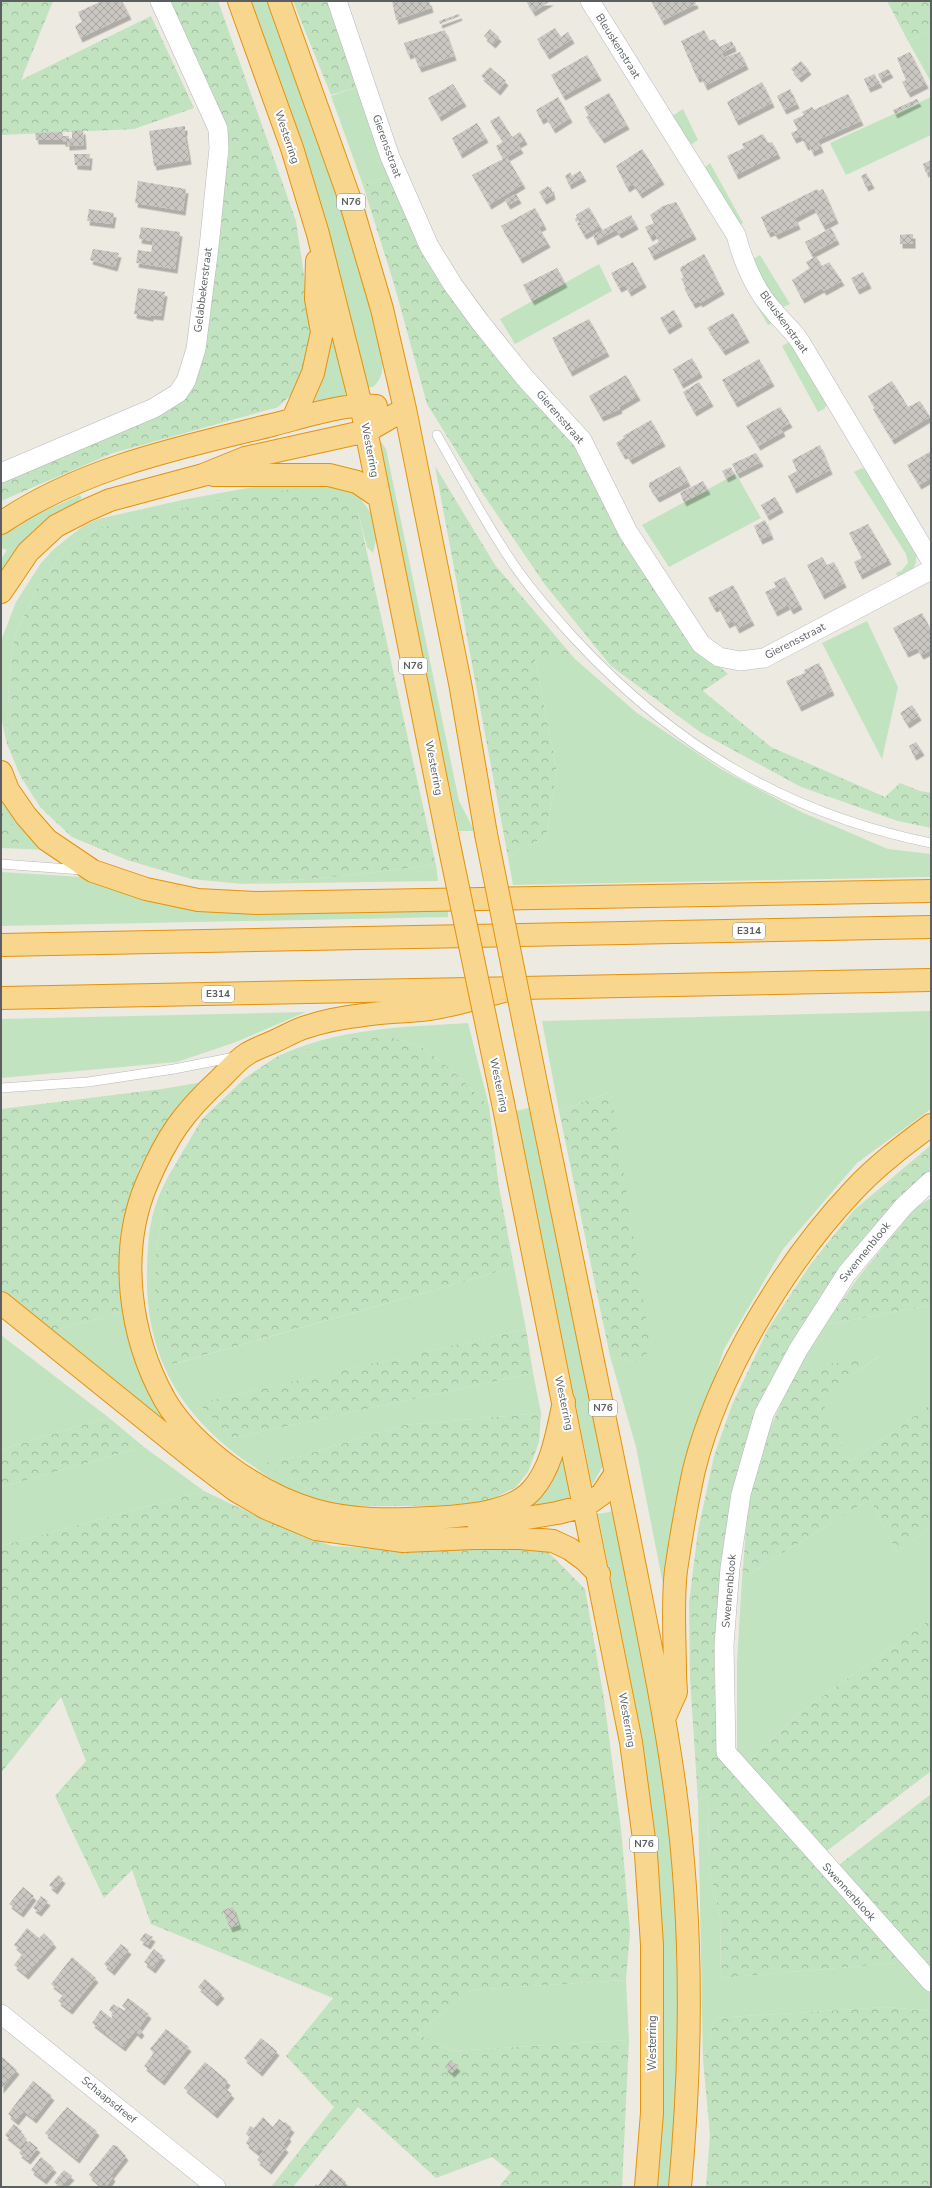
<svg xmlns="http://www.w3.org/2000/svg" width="932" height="2188" viewBox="0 0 932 2188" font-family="'Nunito Sans',sans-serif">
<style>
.green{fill:#c2e3bf}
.forest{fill:url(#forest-crowns)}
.building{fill:url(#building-cross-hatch);filter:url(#shadow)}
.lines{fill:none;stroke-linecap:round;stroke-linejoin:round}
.lane-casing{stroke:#b5b8bc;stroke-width:10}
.street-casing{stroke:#b5b8bc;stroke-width:20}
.highway-casing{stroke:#e4920a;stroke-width:24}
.lane{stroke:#fff;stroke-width:9}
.street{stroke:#fff;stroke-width:19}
.highway{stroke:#f8d68e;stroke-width:22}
.highway-bridge-casing{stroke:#e4920a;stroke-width:24;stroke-linecap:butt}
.highway-bridge{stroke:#f8d68e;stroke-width:22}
.labels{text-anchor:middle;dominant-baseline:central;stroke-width:4;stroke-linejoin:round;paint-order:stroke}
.shield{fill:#fff;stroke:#8c8f91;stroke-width:1}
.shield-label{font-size:10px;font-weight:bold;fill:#5b5f62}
.street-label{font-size:11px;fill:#5b5f62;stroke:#fff}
</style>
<defs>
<pattern id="forest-crowns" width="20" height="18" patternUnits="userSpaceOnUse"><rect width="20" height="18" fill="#c2e3bf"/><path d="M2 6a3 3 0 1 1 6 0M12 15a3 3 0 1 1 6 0" fill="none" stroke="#a1bb9f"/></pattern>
<pattern id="building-cross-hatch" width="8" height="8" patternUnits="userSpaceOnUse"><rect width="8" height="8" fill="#cac7c2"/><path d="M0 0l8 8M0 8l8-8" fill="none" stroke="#a7a5a1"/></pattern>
<filter id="shadow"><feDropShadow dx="2.5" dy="4.5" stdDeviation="0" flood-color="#0004"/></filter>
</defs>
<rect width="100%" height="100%" fill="#edeae2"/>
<path class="green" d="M251,1h16l86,240 28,109c2,15 4,26 -8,37h-5l-45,-166 -31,-106z
M931,29v53l-23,-41z
M357,87l32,89 -26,9 -32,-89z
M931,97v38l-85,40 -16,-32z
M683,109l15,31 -6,4 -4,-2 -16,-26z
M710,163l33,60 -4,2 -35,-57z
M760,255l30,49 -11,5 -27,-49z
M599,264l13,27 -97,53 -15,-25z
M751,288l22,35 -5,2 -20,-34z
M329,335h4l13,59 -2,3 -30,8 -4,-3z
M791,341l37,62 -4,6 -6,3 -36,-66z
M377,436l9,13 73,352 14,27v3h-14l-84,-393z
M862,468l3,1 50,79c4,17 -2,24 -15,33l-4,-8 5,-2 7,-8 -2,-9 -52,-82z
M736,474l25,44 -92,49 -27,-42z
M264,485h70l23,9 14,19 6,23 -4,17 -6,-6 -9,-35 -260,16 -31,19 -29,39 -23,49 -6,45 -2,64 -6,-27v-76l15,-39 25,-39 13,-14 29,-23 15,-7 89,-20z
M80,495l2,3 -45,34 -36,47v-20l6,-9 -6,-2v-13l26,-16z
M867,621l31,66 -16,72 -60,-116z
M535,659h40l62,54 84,56 78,42 89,38 43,5v23l-418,8 -5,-28 38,-21 11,-64z
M1,794l48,56 -48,-2v-3h19l7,-3 -26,-31z
M436,865l2,16 -195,3 89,-7z
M1,872l82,5 34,11 331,19v10l-447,9z
M931,1011v98l-74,54 -74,86 -59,100 -49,154 -11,86 -28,-142 -26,-91 26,6 -25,-270 -52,19 -17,-90z
M306,1012l-70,30 -59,20 -176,16v-59z
M468,1023l21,83 -37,-36 -32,-24 -27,-8 -117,19c61,-29 127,-30 192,-34z
M203,1082l-35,36 1,-14 -7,-15z
M529,1108l74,358 -11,19 -76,-374z
M169,1175l-13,77 18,112 340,-97 12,62 -327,74 33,35 301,-65 8,40 -137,12 -103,31 -36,7 42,25 37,18c-15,-4 -33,-6 -47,-12 -15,-7 -30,-18 -44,-28 -71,-48 -108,-108 -106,-195 1,-39 3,-61 22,-96z
M931,1305v99l-81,58 -31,-65 61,-41 -83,14 28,-45z
M122,1312l13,41 38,78 -121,-100z
M1,1335l107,82 -107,33z
M144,1447l60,44 -203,55v-59z
M562,1456l9,47 -60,12z
M870,1499l27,53 34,-25v92l-136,97 -48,47 -10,-13v-88l5,-84z
M614,1511c14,77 32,155 44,232 24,146 22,297 13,444h-15l6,-106 1,-79 -10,-172 -13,-101 -42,-215z
M709,1795l-1,71 12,50 1,62 210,-18v51l-44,-4 -172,11 -12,42 -5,-259z
M626,1980l3,60 -177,11 -35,-17 54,-44z"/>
<path class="forest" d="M1,1h52l-32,79 130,-64 43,92 -60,21 -133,6z
M169,1h49l78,220 7,47 9,71 -8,31 -12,24 -14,13 -165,46 -112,48v-20l177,-79 51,-248 -6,-36z
M293,1h35l29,86 -26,8z
M887,1h44v28l-23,12z
M389,176l202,294 100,172 37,32 -25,17 68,56 114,50 15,-14 20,8 11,2v35l-33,-7 -97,-34 -101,-55 -89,-66 -65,-80 -63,-92 -56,-90 -33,-120 -31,-99z
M435,466l60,99 80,94h-40l22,113 -11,64 -38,21z
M288,490l54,6 16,16 78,353 -104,12 -89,7 -52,-5 -64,-19 -55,-23 -32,-30 -19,-30 -14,-33 2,-64 6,-45 23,-49 29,-39 31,-19 120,-28z
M1,811l27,31 -8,3h-19z
M353,1038h40l27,8 32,24 37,36 10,81 15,80 -341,97 -10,-23 -8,-45 1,-44 13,-77 33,-56 43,-41 31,-21z
M162,1089c5,9 10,18 6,29 -5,18 -21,33 -28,50 -17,46 -21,96 -18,144l-70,19 -51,-41v-181z
M611,1092l40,258 -15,12 -26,-6 -51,-245z
M931,1145v25l-45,44 -120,180 -47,212 -5,57 3,89 30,11 48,-47 136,-97v152l-108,83 12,14 96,-74v166l-210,18 -1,-62 -12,-50 1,-71 -11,6 -8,-123 -1,-75 9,-72 16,-75 18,-51 36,-76 42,-64 44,-55z
M931,1198v107l-106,20 32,-46 58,-71z
M526,1329l7,44 -301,65 -34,-35z
M881,1355l-61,42 30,65 81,-58v123l-34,25 -27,-53 -128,79 7,-83 18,-60 29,-65z
M541,1413l-2,29 -11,30 -12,15 -29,15 -55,4h-88l-37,-18 -43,-25 37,-7 103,-31z
M108,1417l36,30 -143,40v-37z
M204,1491l61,29 67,26 80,4 132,-2 41,41 19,110 17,130 9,103 -4,48 -155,10 -54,44 35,17 177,-11 -7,147h-123l12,-15 -19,-15 -56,21 -78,-71 -65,80h-22l63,-80 -48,-51 47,-58 -182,-74 -19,-54 -28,28 -49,-102 31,-35 -25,-64 -60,76v-227z
M887,2007l44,4v176h-225l4,-52 -7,-75 12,-42z"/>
<path class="building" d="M102,1h20l7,14 -49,23 -5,-12 7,-4 -4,-10z
M392,1h37l2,7 -35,12z
M526,1h25l-18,11z
M651,1h44l1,3 -34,17z
M459,14l1,2 -20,8 -1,-3z
M555,28l6,9 7,-5 4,7 -25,16 -10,-16z
M490,29l9,8 -6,7 -9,-8z
M445,30l9,26 -35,12 -6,-15 -5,2 -4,-12z
M704,30l5,11 6,-2 4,8 13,-6 2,6 -12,6 2,5 16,-6 6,13 -41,21 -4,-9 -4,1 -16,-37z
M910,52l16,32 -18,9 -6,-11 4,-2 -9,-22z
M587,55l12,21 -36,20 -12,-21z
M801,61l8,9 -10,8 -8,-9z
M490,67l16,14 -8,10 -17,-15z
M888,69l3,4 -11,6 -2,-5z
M874,74l6,9 -12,5 -4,-9z
M762,82l10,21 -36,18 -9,-19z
M453,84l11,18 -25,15 -11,-19z
M790,89l7,15 -13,6 -7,-14z
M609,93l18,32 -25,14 -16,-22 3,-1 -5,-9z
M848,94l13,27 -43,19 3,8 -9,4 -3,-7 -3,1 -5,-10 -7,3 -3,-6 7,-3 -5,-10 11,-5 -2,-3 10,-5 2,3z
M558,97l12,21 -17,11 -7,-12 -5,3 -5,-10z
M917,99l2,3 -24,12 -2,-4z
M499,116l13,21 8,-5 5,8 -7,4 3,5 -14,8 16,27 -34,21 -17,-30 31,-16 -7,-13 7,-4 -13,-21z
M477,123l9,15 -26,16 -8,-16z
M185,126v5h-1l5,29 -35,6 -5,-35z
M83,130l1,15 -17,1v-4h-4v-2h-27l-1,-7 27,-1 1,4h6v3l3,-1v-7z
M763,134l5,9 4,-1 6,12 -42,21 -9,-19 17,-8 -2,-4z
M642,149l20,31 -22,14 -7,-10 -6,4 -11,-22z
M74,154h16l-1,12 -14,-1z
M931,160v11l-5,2 -3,-9z
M580,171l4,6 -15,8 -4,-9 5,-4 2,4z
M866,173l6,11 -6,3 -5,-11z
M138,181l48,8 -3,22 -48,-8z
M548,186l1,2 2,-1 2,8 -9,5 -5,-8z
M817,189l1,2 5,-2 13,30 -13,7 -9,-18 -19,10 3,7 -22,10 -3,-4 -5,2 -7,-16z
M516,194l3,5 -11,6 -3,-5z
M676,202l18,33 -42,21 -4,-8 11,-6 -4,-8 -5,3 -5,-10 9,-4 -4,-8 13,-9z
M589,207l5,9 -13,8 -2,-4 -3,2 -1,-3 2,-2 -1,-2z
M535,208l9,17 -5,3 9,15 -28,16 -19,-33z
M89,209l25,4 -2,11 -25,-3z
M631,215l5,10 -17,9 -3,-4 -21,11 -2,-6z
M595,218l5,8 -16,9 -5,-8z
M141,227l39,5 -5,37 -39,-6 2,-13 13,2 1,-5 1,-6 -14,-2z
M831,228l6,12 -26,14 -6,-12z
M913,234v10h-13v-9z
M93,249l26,4 -4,14 -25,-7z
M704,254l18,36 -22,13 -1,-2 -6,3 -9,-16 2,-1 -5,-8 3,-2 -4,-7 1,-3z
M816,256l6,10 7,-4 13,19 -18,10 -2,-3 -20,11 -10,-19 18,-12 -4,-6z
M633,262l11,21 -15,9 -4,-7 -6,3 -8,-15z
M557,268l8,15 -33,18 -9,-16z
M863,272l6,12 -12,6 -6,-12z
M138,288l27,4 -4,24 -10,-1v2l-17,-3z
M674,310l6,12 -13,8 -7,-12z
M733,313l14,25 -24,13 -16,-23z
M589,319l18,33 -37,20 -18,-34z
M692,358l8,15 -19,11 -8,-15z
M759,359l13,23 -37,21 -13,-23z
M626,375l12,21 -19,11 1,2 -19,8 -12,-21z
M892,381l16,26 12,-6 10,16 -38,23 -19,-31 2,-1 -7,-12z
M699,382l12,20 -17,10 -11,-20z
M780,407l10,16 -9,5 2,4 -25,14 -12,-20z
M651,420l12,22 -33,18 -4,-6 -3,1 -7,-12 8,-5 -1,-2z
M820,445l10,25 -36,19 -6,-13 9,-5 -5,-11z
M931,451v27l-12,7 -12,-20z
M756,453l5,9 -24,12 -5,-10z
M680,466l8,16 -31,16 -8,-11v-4z
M731,467l3,7 -8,4 -4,-7z
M703,481l5,9 -24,12 -4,-9z
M775,497l6,11 -14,8 -6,-11z
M765,520l6,15 -11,5 -6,-14z
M868,524l21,36 -29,15 -6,-13 8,-4 -13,-25z
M822,557l5,8 7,-3 10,21 -22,12 -15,-30z
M785,577l15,28 -9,5 -3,-5 -13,7 -10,-20 11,-5 -2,-5z
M733,585l19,36 -15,8 -4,-8 -6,3 -9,-18 -4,2 -6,-10z
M922,613l9,17v20l-10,5 -4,-7 -11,5 -13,-25z
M819,663l13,28 -33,16 -13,-26 19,-8 -1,-3z
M912,705l7,11 -12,8 -7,-11z
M916,742l6,9 -8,5 -5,-10z
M58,1875l5,4 -8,11 -6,-5z
M23,1887l11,9 -13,17 -12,-9z
M41,1896l7,5 -9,11 -6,-4z
M233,1907l6,18 -9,3 -7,-18z
M27,1928l12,10 5,-5 10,10 -28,32 -12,-10 9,-12 -9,-8z
M145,1933l8,4 -5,8 -8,-5z
M121,1944l8,6 -17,21 -8,-7z
M154,1949l9,7 -10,13 -9,-7z
M72,1957l24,21 -26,32 -12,-9 6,-7 -13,-10z
M205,1979l17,15 -7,8 -17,-15z
M128,1998l21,16 -10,14 3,3 -3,4 -4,-4 -12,16 -31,-24 9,-13 10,8 3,-4 -5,-4 4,-6 14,8 1,-1 -6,-5z
M166,2029l23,18 -27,34 -18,-15 10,-13 -4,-4z
M261,2038l16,13 -17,21 -16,-14z
M1,2056l16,14 -16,19z
M451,2060l7,7 -6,6 -7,-6z
M205,2062l23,19 -4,6 8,7 -17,20 -31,-26z
M33,2081l19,15 -18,23 -10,-8 -8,10 -8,-7z
M67,2107l30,24 -20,28 -32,-26z
M263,2117l10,10 6,-8 5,4 1,-1 7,6 -5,7 2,2 -6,8 3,3 -17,22 -12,-10 7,-9 -4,-3 -3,4 -11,-9 4,-6 -4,-3 4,-8 4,2z
M14,2124l8,7 -2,2 7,6 -7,8 -15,-12z
M29,2141l9,7 -10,12 -9,-7z
M113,2145l4,1 9,10 -15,19 2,2 -7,10h-4l-13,-12z
M41,2157l13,11 -10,12 -13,-10z
M331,2169l15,13 -4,5h-28l2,-3 2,2z
M64,2170l8,6 -11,11 -7,-5z"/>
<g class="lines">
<g class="lane-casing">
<path id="lane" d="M437,435c23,40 45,82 71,121 19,30 43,57 67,83 99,107 212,175 356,204
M1,864l81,6
M1,1088l87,-6 86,-13 61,-12"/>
</g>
<g class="street-casing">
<path id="street" d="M337,1l53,156 39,89 24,39 27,37 45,56 57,62 46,92 73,112 18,13 21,4 24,-3 167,-88
M590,1l146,234c7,26 18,54 37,75 9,12 20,20 28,33l130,218
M1,473l153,-65 24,-15 8,-12 10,-32 13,-102 10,-99 -1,-19 -58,-128
M931,1181l-27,25 -57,67 -49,77 -34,64 -23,80 -11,74 -6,77 2,107 205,230
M1,2014l215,173"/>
</g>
<g class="highway-casing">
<path id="highway" d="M239,1l53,147 26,86 43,171 86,430
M279,1l70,196 33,112 23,100 55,274 26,151
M293,419l20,-46 9,-41 -6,-33 1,-38
M214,475h115l28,7 22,15
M1,523c81,-55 177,-75 271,-98 32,-8 72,-22 104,-19
M1,592l27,-40 28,-26 29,-15 25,-11 93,-25 42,-17 122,-27 38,-22
M1,772l7,18 18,26 21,24 46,31 53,18 52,11 59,3 674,-12
M1,945l930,-18
M515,988c-28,7 -57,17 -86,21 -22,3 -44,2 -65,6 -19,2 -40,6 -58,12 -13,4 -25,12 -38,17 -7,3 -15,6 -21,10 -10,6 -18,16 -26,24 -38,35 -54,58 -74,105 -29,68 -18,153 18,217 28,48 96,95 149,110 39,11 78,10 117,8 30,-2 80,-4 101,-28 21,-24 25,-58 32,-88
M1,998l930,-18
M539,1098c29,143 59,286 88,429 17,87 36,174 48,262 18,131 17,267 5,398
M503,1103l128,639 15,112 6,91v168l-6,74
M1,1303l192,155 42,32 31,18 50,21 87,12 71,-3h46l33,3 17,8 15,11 14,14
M479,1526l78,-13 28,-7 17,-12 14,-21
M664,1719l12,-27 -1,-17c0,-34 -3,-72 1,-105 5,-33 11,-68 18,-100 24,-97 91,-207 159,-279 23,-25 51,-46 78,-66"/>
</g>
<use href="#lane" class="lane"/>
<use href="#street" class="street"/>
<use href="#highway" class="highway"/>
<g class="highway-bridge-casing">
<path id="highway-bridge" d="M486,834l53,264
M447,835l56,268"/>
</g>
<use href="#highway-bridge" class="highway-bridge"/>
</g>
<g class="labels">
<g class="shield">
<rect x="337" y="194" width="28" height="16" rx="3"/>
<rect x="399" y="658" width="28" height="16" rx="3"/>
<rect x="733" y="923" width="32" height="16" rx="3"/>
<rect x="202" y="986" width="32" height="16" rx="3"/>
<rect x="589" y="1400" width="28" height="16" rx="3"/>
<rect x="630" y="1836" width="28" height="16" rx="3"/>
</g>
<g class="shield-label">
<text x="351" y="202">N76</text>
<text x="413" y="666">N76</text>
<text x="749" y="931">E314</text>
<text x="218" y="994">E314</text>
<text x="603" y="1408">N76</text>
<text x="644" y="1844">N76</text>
</g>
<g class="street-label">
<text transform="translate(618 46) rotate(58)">Bleuskenstraat</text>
<text transform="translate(287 137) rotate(71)">Westerring</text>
<text transform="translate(387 146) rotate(70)">Gierensstraat</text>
<text transform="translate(203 290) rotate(-83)">Gelabbekerstraat</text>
<text transform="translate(784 322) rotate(54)">Bleuskenstraat</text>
<text transform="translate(560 417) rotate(49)">Gierensstraat</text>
<text transform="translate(370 450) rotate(79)">Westerring</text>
<text transform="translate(795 641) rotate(-27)">Gierensstraat</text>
<text transform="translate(434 768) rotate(79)">Westerring</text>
<text transform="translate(499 1085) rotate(78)">Westerring</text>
<text transform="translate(865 1252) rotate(-51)">Swennenblook</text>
<text transform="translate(564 1403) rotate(78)">Westerring</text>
<text transform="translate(729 1591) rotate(-85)">Swennenblook</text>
<text transform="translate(627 1720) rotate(80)">Westerring</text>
<text transform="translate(849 1892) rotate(48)">Swennenblook</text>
<text transform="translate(652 2043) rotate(-90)">Westerring</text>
<text transform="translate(109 2100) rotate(39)">Schaapsdreef</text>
</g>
</g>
<rect width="932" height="2188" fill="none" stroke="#5b5f62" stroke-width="4"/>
</svg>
